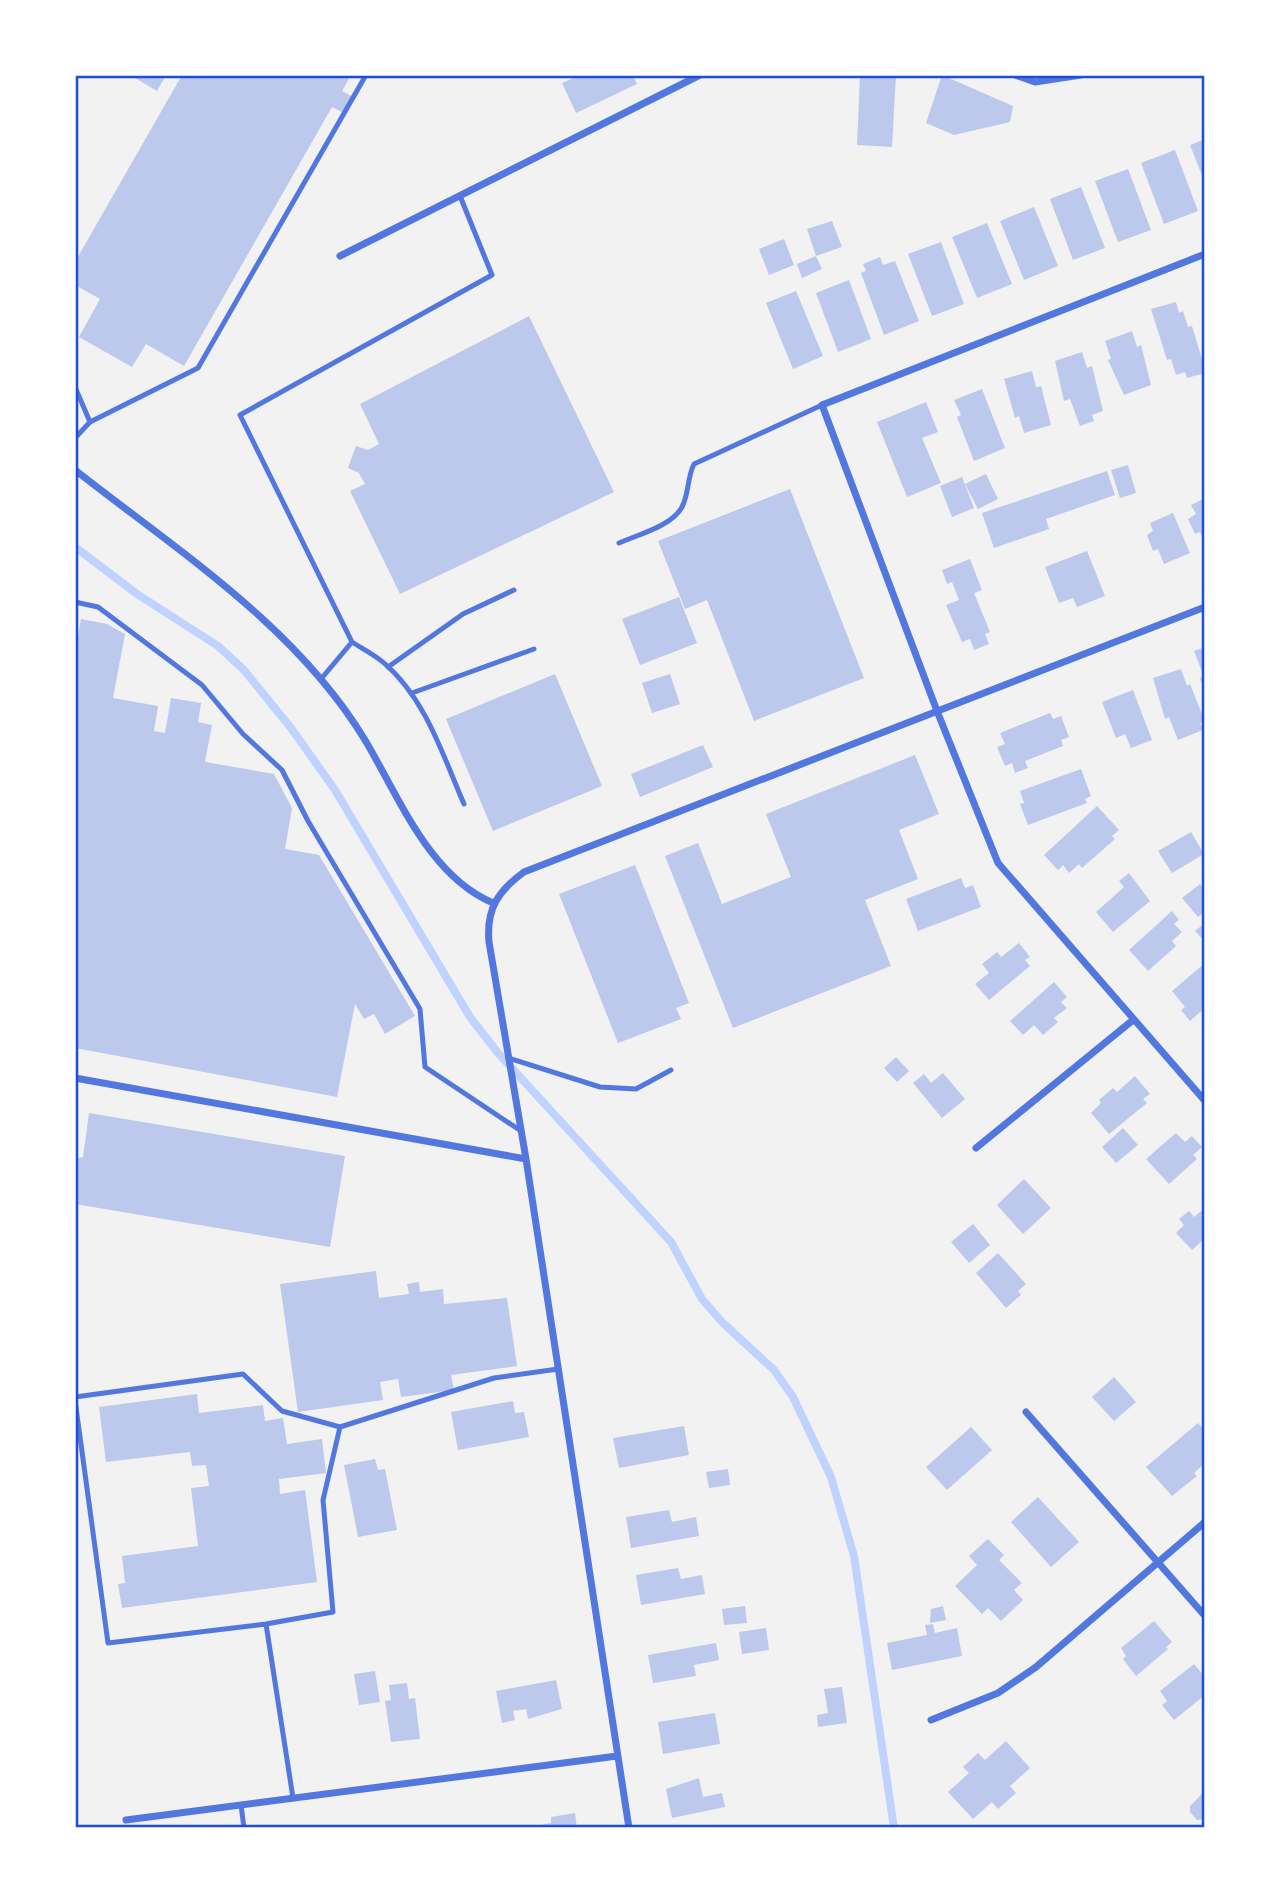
<svg xmlns="http://www.w3.org/2000/svg" width="1280" height="1903" viewBox="0 0 1280 1903" font-family="Cabin,sans-serif">
<style>
.lines{fill:none;stroke-linecap:round;stroke-linejoin:round}
.stream{stroke:#bfd3fe;stroke-width:8}
.building{fill:#bdc9ec}
.service{stroke:#5277de;stroke-width:5}
.minor{stroke:#5277de;stroke-width:7}
.neatline{fill:none;stroke:#1d4ed8;stroke-width:2.5}
</style>
<rect width="100%" height="100%" fill="#f2f2f2"/>
<g class="lines">
<path class="stream" d="M75,547l62,47 81,52 26,24 47,58 44,62 135,227 28,36 173,189 31,57 20,23 52,48 19,27 38,80 23,79 40,272"/>
</g>
<path class="building" d="M130,75h36l-9,16z
M182,75h169l-9,16 11,6 -9,16 -12,-6 -148,259 -38,-22 -14,23 -53,-30 21,-38 -25,-14v-23z
M580,75h53l4,9 -61,29 -14,-30z
M860,75h36l-4,72 -35,-2z
M942,75l71,31 -3,16 -56,13 -28,-12z
M1205,139v44l-15,-38z
M1175,150l23,61 -34,13 -23,-61z
M1128,169l23,61 -33,12 -23,-61z
M1081,187l24,61 -32,12 -23,-61z
M1034,207l24,59 -34,14 -24,-59z
M832,221l10,26 -26,9 -9,-27z
M987,223l25,61 -35,14 -25,-61z
M784,239l10,26 -25,10 -10,-26z
M941,242l23,62 -32,12 -24,-62z
M816,256l6,13 -20,9 -5,-14z
M880,257l3,8 12,-4 24,60 -35,14 -23,-62 5,-2 -3,-7z
M849,280l22,59 -33,13 -22,-59z
M796,291l27,65 -30,13 -27,-66z
M1176,302l3,11 4,-2 5,16 4,-1 13,43v4l-18,5 -2,-6 -9,3 -5,-16 -4,1 -16,-51z
M529,316l85,176 -214,102 -50,-103 15,-7 -6,-11 -11,-5 8,-22 12,4 11,-6 -19,-40z
M1132,331l5,16 4,-2 10,40 -27,10 -16,-35 3,-1 -6,-18z
M1082,352l5,16 5,-2 11,45 -11,4 2,6 -14,5 -10,-27 -6,2 -9,-40z
M1032,371l4,16 5,-1 10,39 -27,8 -5,-17 -4,2 -11,-39z
M982,389l23,59 -31,13 -17,-44 4,-2 -7,-15z
M926,402l12,30 -16,6 19,45 -34,14 -30,-75z
M1128,465l8,28 -16,5 -9,-28z
M1107,471l8,24 -69,24 3,10 -55,19 -12,-35z
M986,474l12,25 -20,10 -13,-25z
M962,477l12,31 -22,9 -12,-31z
M790,489l74,189 -110,43 -47,-121 -22,9 -27,-68z
M1205,498v44l-5,-10 -5,2 -7,-15 8,-5 -5,-9z
M1173,513l17,40 -26,11 -6,-15 -5,2 -6,-16 6,-4 -3,-8z
M1087,551l18,45 -28,11 -4,-9 -14,5 -14,-36z
M970,559l12,31 -8,3 16,39 -5,2 4,10 -15,6 -4,-11 -8,3 -16,-37 13,-5 -7,-18 -5,2 -5,-14z
M679,597l18,46 -57,22 -18,-46z
M81,619l26,5 18,10 -12,64 45,8 -4,25 11,2 6,-35 30,5 -3,19 14,3 -7,37 69,12 18,34 -7,41 34,6 96,161 -30,18 -11,-20 -10,5 -9,-15 -18,93 -262,-49v-396z
M1205,647v43h-1l-4,-12 4,-1 -10,-26z
M1181,669l6,17 3,-2 15,38 -5,1 3,7 -25,10 -9,-23 -4,2 -12,-41z
M555,674l47,112 -109,45 -47,-112z
M670,674l10,30 -28,9 -10,-30z
M1133,690l19,50 -21,8 -6,-14 -9,4 -14,-36z
M1050,713l3,6 8,-3 8,21 -8,3 2,6 -38,15 3,7 -13,5 -3,-10 -7,3 -8,-19 8,-3 -5,-11z
M703,745l10,22 -73,30 -9,-23z
M915,755l24,59 -40,16 19,49 -53,21 26,66 -158,62 -68,-172 33,-13 24,61 69,-27 -25,-63z
M1081,769l10,27 -6,3 2,4 -59,22 -8,-21 4,-1 -4,-12z
M1097,806l22,24 -7,6 3,3 -33,29 -3,-4 -10,9 -6,-8 -5,5 -14,-15z
M1191,832l13,22 -32,19 -14,-22z
M635,865l54,138 -13,5 5,11 -63,24 -59,-149z
M1129,873l21,28 -37,31 -17,-20 28,-25 -5,-6z
M961,878l4,10 8,-3 8,22 -63,24 -12,-32z
M1200,884l5,6v22l-7,5 -16,-19z
M1172,911l7,9 -5,4 8,8 -10,9 4,5 -28,25 -19,-21z
M1205,923v19l-10,-11z
M1019,943l11,14 -5,3 5,6 -41,34 -14,-16 14,-11 -7,-9 15,-12 4,5z
M1205,963v45l-15,13 -9,-11 4,-3 -13,-16z
M1054,982l13,15 -6,5 6,6 -13,10 4,4 -15,13 -9,-10 -11,10 -13,-14z
M896,1057l13,14 -12,11 -13,-14z
M943,1073l22,26 -23,19 -29,-35 11,-9 7,9z
M1135,1076l15,18 -7,5 4,4 -38,31 -18,-21 10,-10 -2,-3 14,-12 4,4z
M89,1113l256,43 -15,91 -255,-43v-45l8,-2z
M1123,1128l15,17 -22,18 -14,-16z
M1176,1133l9,9 7,-6 10,11 -9,8 4,4 -28,25 -23,-25z
M1024,1179l27,29 -28,26 -26,-29z
M1205,1208v30l-13,12 -16,-17 8,-8 -5,-6 10,-8 5,6z
M973,1224l17,21 -21,18 -18,-21z
M998,1253l28,31 -8,7 3,4 -15,13 -30,-35z
M376,1271l3,27 30,-4 -2,-10 12,-2 1,10 23,-3 1,15 63,-6 10,68 -66,9 3,15 -53,7 -3,-18 -18,3 3,18 -85,12 -18,-128z
M1114,1377l22,25 -22,19 -22,-24z
M197,1394l2,19 64,-8 2,16 18,-3 4,26 35,-5 4,34 -47,6 1,15 25,-4 12,92 -195,26 -4,-24 7,-1 -3,-27 76,-10 -7,-58 18,-2 -3,-21 -14,1 -2,-14 -84,10 -7,-55z
M513,1401l2,12 9,-1 5,25 -71,13 -7,-38z
M1198,1423l7,8v32l-11,10 3,3 -25,20 -26,-29z
M684,1426l5,29 -70,13 -6,-30z
M971,1427l21,23 -45,40 -21,-23z
M375,1459l3,11 7,-1 12,61 -39,7 -14,-72z
M728,1469l2,16 -21,3 -3,-16z
M1038,1497l41,45 -28,25 -40,-45z
M669,1510l3,12 24,-5 3,19 -68,12 -5,-31z
M988,1539l16,16 -5,5 23,23 -8,7 9,10 -22,21 -13,-13 -6,6 -27,-28 22,-21 -8,-9z
M678,1568l3,11 21,-4 3,19 -64,11 -5,-30z
M745,1606l2,17 -23,2 -2,-16z
M943,1606l3,14 -16,3 1,-14z
M1154,1621l18,21 -6,5 2,2 -32,27 -13,-17 3,-3 -5,-8z
M933,1624l2,9 22,-5 5,28 -70,14 -5,-27 40,-8 -2,-10z
M766,1628l3,22 -27,4 -3,-22z
M716,1643l3,17 -25,5 2,11 -43,7 -5,-28z
M1194,1664l11,13v18l-31,25 -12,-15 5,-4 -7,-10z
M375,1671l5,31 -21,3 -5,-31z
M556,1680l6,29 -34,10 -2,-10 -13,2 2,9 -13,3 -6,-32z
M407,1683l2,16 6,-1 5,41 -29,3 -6,-41 6,-1 -2,-15z
M842,1687l5,36 -29,4 -1,-12 11,-2 -4,-24z
M715,1713l5,31 -57,10 -5,-32z
M1006,1741l24,27 -20,18 6,7 -18,16 -6,-7 -19,17 -25,-27 21,-19 -6,-6 15,-14 7,7z
M699,1778l4,19 19,-4 3,14 -53,11 -6,-29z
M1205,1791v28l-8,1 -7,-8v-6z
M575,1813l2,15h-35l-1,-3 10,-2v-6z"/>
<g class="lines">
<path class="service" d="M75,387l15,35
M75,438l15,-16 108,-54 168,-293
M619,543c18,-8 53,-17 63,-36 7,-13 5,-29 12,-43l128,-59
M75,602l23,5 104,78 41,49 39,36 26,51 112,188 5,58 96,64
M352,642c11,7 23,13 32,21 42,36 59,93 80,141
M388,667l75,-53 51,-24
M321,679l31,-37 -112,-227 252,-140 -32,-79
M412,693l122,-44
M508,1058l92,29 36,2 35,-19
M75,1397l168,-23 39,37 58,16
M75,1400l33,243 158,-19 27,174
M266,1624l67,-12 -10,-112 17,-73 154,-49 64,-9
M241,1805l3,23"/>
<path class="minor" d="M1015,75l20,7 46,-7
M1205,254l-383,151 115,306 61,152 207,238
M340,256l360,-181
M75,470c103,81 221,156 290,270 34,57 64,136 128,163
M75,1078l451,81
M976,1148l157,-128
M1026,1412l179,204
M931,1720l67,-27 38,-26 169,-145
M126,1820l491,-64
M629,1828l-103,-669 -37,-217c-3,-33 9,-51 35,-70l681,-265"/>
</g>
<rect width="1280" height="1903" fill="none" stroke="#ffffff" stroke-width="154"/>
<rect x="77" y="77" width="1126" height="1749" class="neatline"/>
</svg>
